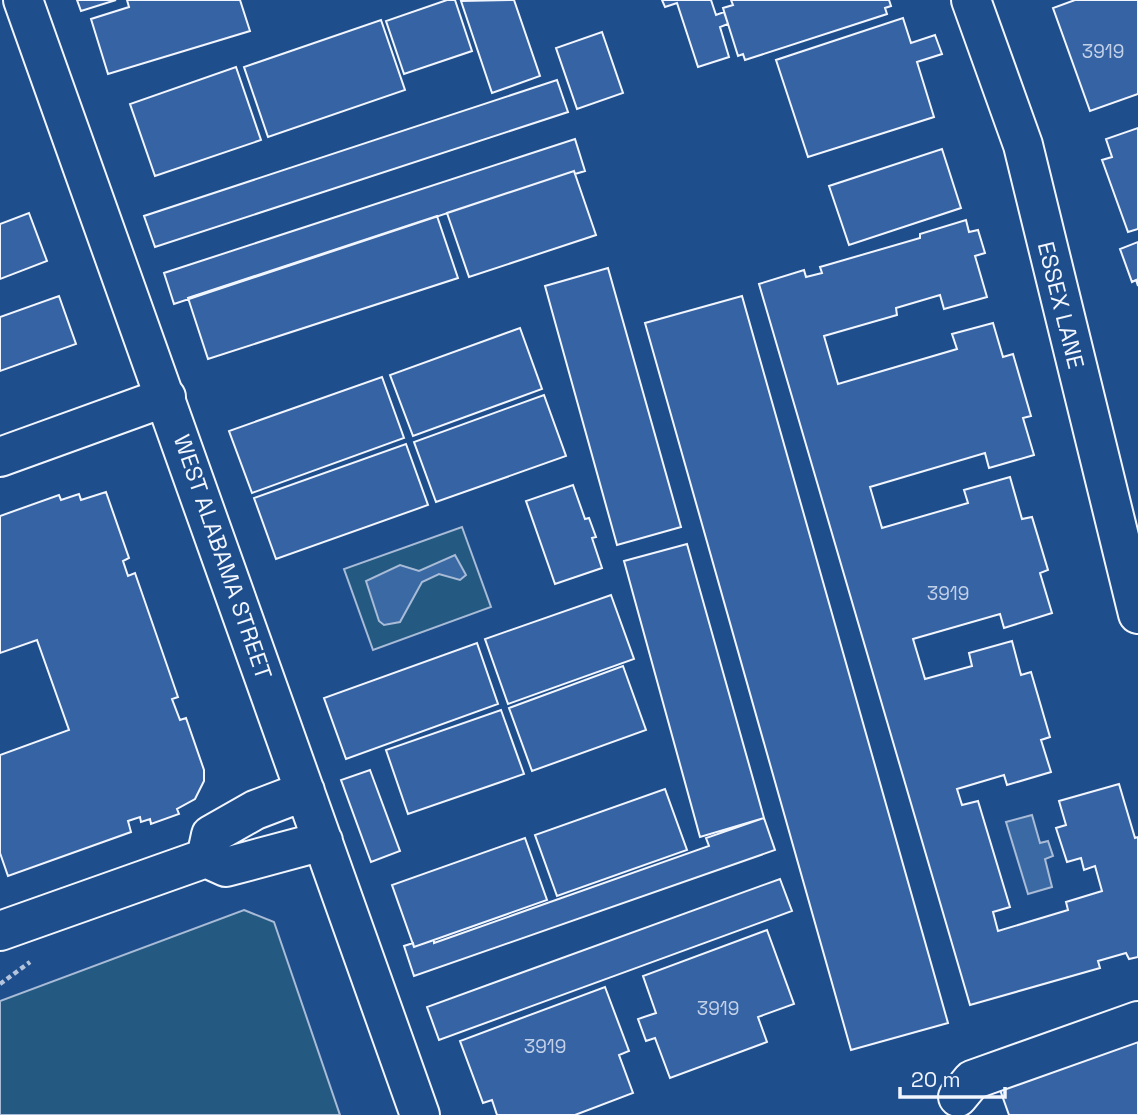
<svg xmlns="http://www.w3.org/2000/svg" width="1138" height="1115" viewBox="0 0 1138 1115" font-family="'Space Grotesk',sans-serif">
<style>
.green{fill:#245a82;stroke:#a8bbd7;stroke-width:2}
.water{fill:#3b69a3;stroke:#a8bbd7;stroke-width:2}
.building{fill:#3563a3;stroke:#f2f6ff;stroke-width:2}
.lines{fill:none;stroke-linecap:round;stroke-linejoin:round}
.minor-casing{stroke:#f2f6ff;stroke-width:42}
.path{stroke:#b3c4dc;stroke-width:4.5;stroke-dasharray:5 3.5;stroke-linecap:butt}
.minor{stroke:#1f4e8c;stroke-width:38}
.labels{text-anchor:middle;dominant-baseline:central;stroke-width:5;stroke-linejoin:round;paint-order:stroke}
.number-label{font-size:19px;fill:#c3d1e8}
.street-label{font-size:23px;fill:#f2f6ff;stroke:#1f4e8c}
</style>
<rect width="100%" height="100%" fill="#1f4e8c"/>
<path class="green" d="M462,527l29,80 -118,43 -29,-81z
M244,910l30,12 66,193h-340v-114z"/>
<path class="water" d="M455,555l11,20 -6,5 -21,-6 -17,8 -22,40 -16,3 -5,-4 -13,-40 34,-16 19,6z
M1032,815l8,28 8,-2 5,15 -8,3 7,28 -24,7 -22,-72z"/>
<path class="building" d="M77,0h39l-35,11z
M127,0h113l10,31 -142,43 -17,-55 38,-12z
M447,0h8l17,51 -68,23 -18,-53z
M514,0l26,76 -48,17 -31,-92z
M662,0h49l5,15 8,-3 4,12 -8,3 9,30 -31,10 -21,-64 -12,4z
M731,0h158l2,6 -6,2 2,6 -142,46 -2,-6 -5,2 -15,-48 10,-3z
M1075,0h63v94l-48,17 -37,-103z
M903,18l8,25 24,-8 7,19 -25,8 17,55 -126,40 -32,-97z
M381,20l24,70 -137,47 -24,-70z
M602,32l21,61 -46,16 -21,-61z
M236,67l25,73 -106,36 -25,-72z
M557,80l11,32 -413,135 -11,-31z
M1138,128v101l-10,3 -26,-72 10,-3 -6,-18z
M575,139l10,32 -10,3 -1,-3 -400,133 -10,-31z
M942,149l19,59 -112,37 -20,-59z
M574,171l22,64 -127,42 -22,-64z
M29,213l18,48 -47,18v-55z
M437,216l21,62 -250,81 -20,-61z
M966,220l3,12 9,-2 7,23 -10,3 12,41 -43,12 -4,-14 -44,13 1,7 -73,21 14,48 119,-35 -5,-15 41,-11 10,34 10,-3 18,62 -8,2 11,37 -45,13 -4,-15 -115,34 12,41 86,-25 -4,-13 46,-13 12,42 10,-2 16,53 -8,3 12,40 -48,15 -4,-14 -87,25 12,40 47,-13 -3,-13 43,-12 9,34 10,-3 19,65 -9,3 10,32 -44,13 -3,-10 -47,14 5,16 16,-4 32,106 -17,5 5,19 70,-21 -2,-8 36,-11 -7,-25 -11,4 -3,-12 -14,4 -11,-34 10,-3 -7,-24 60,-17 16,54 3,-1v120l-9,2 -3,-6 -28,8 2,7 -130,37 -211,-721 45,-14 2,7 16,-4 -2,-6 100,-29v-4z
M1138,242v44l-2,-6 -4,2 -12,-33z
M608,268l73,259 -64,18 -72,-259z
M59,296l17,48 -76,27v-54z
M742,296l206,727 -97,27 -206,-727z
M520,328l22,61 -129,47 -23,-61z
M382,377l22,61 -152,55 -23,-62z
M544,395l22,61 -130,46 -22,-60z
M406,444l22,61 -152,54 -22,-61z
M573,485l12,34 4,-1 7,19 -4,1 10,30 -47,16 -29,-83z
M106,492l23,66 -6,3 5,15 7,-3 43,124 -6,2 8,21 6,-2 18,52v11l-9,18 -18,10 2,5 -28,10 -1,-5 -9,3 -1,-5 -12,4 3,11 -123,44 -8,-23v-98l69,-25 -32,-90 -37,13v-137l59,-21 2,5 18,-6 2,6z
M687,544l77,274 -64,19 -76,-276z
M611,595l23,64 -126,45 -23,-65z
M477,643l21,61 -152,55 -22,-61z
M623,666l23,64 -114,41 -23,-63z
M501,710l23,64 -116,40 -22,-64z
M370,770l30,81 -29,11 -30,-82z
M665,789l22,61 -130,46 -22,-61z
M764,818l11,32 -361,126 -10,-30 9,-3 1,4 20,-7v3l275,-97 -3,-8z
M525,838l22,62 -133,47 -22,-62z
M780,879l12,32 -353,129 -12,-33z
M767,930l27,74 -36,13 9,25 -97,36 -15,-40 -9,3 -8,-22 18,-6 -13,-37z
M605,987l24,64 -10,4 14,38 -58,22h-78l-5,-15 -9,3 -23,-62z
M1138,1034v81h-129l-11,-31z"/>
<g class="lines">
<g class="minor-casing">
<path id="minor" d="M23,0l397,1115
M971,0l52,145 115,469
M0,457l166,-60
M206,858l5,-23 44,-25 50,-19
M0,931l206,-73 20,9 97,-26
M958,1097l14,-17 166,-59"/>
</g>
<path class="path" d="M0,984l30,-22"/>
<use href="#minor" class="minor"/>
</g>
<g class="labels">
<g class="number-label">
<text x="1103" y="51">3919</text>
<text x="948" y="593">3919</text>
<text x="718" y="1008">3919</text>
<text x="545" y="1046">3919</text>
</g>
<g class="street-label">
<text transform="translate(1061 305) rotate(76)">ESSEX LANE</text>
<text transform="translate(223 557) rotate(71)">WEST ALABAMA STREET</text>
</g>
</g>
<path d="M900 1087v10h105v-10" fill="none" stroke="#f2f6ff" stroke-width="3.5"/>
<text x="911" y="1087" font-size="21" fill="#f2f6ff" stroke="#1f4e8c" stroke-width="5" paint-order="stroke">20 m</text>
</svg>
